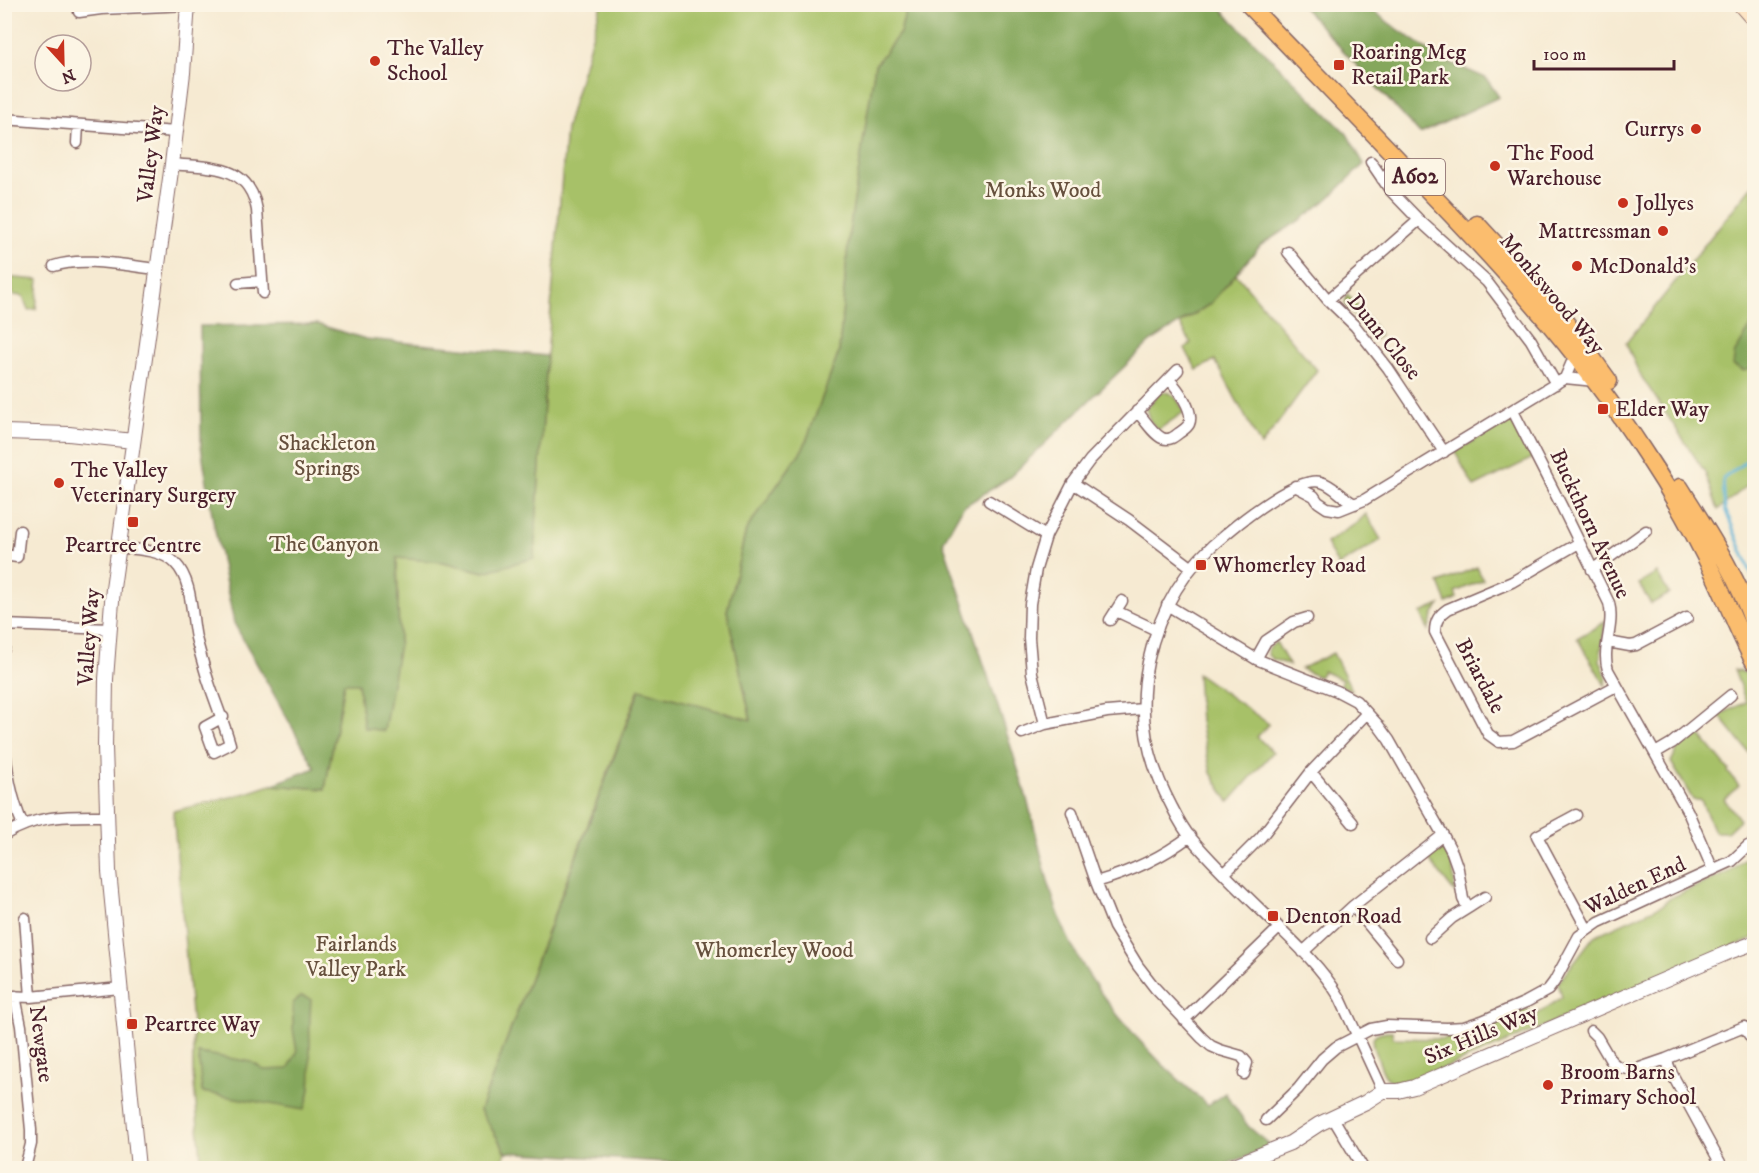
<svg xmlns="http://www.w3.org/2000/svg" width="1759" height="1173" viewBox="0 0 1759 1173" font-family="'IM FELL DW Pica',serif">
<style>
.green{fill:#a7c167;stroke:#787049;stroke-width:1.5}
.forest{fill:#85a75c;stroke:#686344;stroke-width:1.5}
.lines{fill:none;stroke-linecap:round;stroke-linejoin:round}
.stream{stroke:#58b0d5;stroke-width:3}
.minor-casing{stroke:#866665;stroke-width:13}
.tertiary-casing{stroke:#866665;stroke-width:16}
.secondary-casing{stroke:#866665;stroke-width:17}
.primary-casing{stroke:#866665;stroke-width:19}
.minor{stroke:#fff;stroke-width:10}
.tertiary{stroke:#fff;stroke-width:14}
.secondary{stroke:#fde5c5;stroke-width:15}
.primary{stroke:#fbbd6e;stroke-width:16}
.poi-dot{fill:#c8321e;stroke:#fcf5e5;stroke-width:2}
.labels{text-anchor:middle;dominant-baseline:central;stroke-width:5;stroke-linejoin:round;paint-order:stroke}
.shield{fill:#fcf5e5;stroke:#7f5f63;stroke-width:1.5}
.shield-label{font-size:21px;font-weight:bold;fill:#4a1f2b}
.poi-label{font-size:22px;fill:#4a1f2b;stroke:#fcf5e5;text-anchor:start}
.street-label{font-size:22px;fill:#4a1f2b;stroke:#fcf5e5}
.park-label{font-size:22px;fill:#66503d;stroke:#fcf5e5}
</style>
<rect width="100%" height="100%" fill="#fcf5e5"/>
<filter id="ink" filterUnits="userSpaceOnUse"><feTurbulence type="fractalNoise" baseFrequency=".0167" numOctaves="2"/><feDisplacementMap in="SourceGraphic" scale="12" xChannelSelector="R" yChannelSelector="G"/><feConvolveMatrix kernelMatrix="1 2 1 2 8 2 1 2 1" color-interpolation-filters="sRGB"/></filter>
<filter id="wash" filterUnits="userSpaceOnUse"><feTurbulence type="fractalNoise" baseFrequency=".008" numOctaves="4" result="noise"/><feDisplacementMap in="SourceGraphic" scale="24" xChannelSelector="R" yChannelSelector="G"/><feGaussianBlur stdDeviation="1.35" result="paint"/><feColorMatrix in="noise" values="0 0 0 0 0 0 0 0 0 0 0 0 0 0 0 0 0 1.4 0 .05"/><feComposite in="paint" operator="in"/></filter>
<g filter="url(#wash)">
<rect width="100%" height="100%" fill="#f6ead2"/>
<path class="green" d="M601,5h306l-7,28 -25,32 -26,168 -10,119 -35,95 -58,83 -19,81 24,110 -112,-32 -159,421 26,42 -6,16h-298l-9,-94v-39l-20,-224 74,-18 24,-8 54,4 19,-106 55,-39 -2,-87 46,5 41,10 50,-15 13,-201 19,-228z
M1754,183v297l-36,30 -13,-38 -66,-99 -13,-30z
M1236,274l81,96 -56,76 -46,-86 -18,10 -12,-21 6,-6 -11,-19 30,-20z
M4,277l35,3 -3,29 -8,1 -5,-14 -10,-1 -2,-11h-6z
M1347,294l17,20 -6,6 -13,-16z
M1368,318l12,17 -6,5 -13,-17z
M1160,392c14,-1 18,8 24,20l-26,18 -8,-9 -4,-12z
M1511,422l11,8 13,27 -61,30 -19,-35 48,-29z
M1366,514l15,26 -43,26 -12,-23 31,-20z
M1477,567l6,13 -28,12 2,6 -10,5 -8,-20z
M1657,573l12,21 -18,10 -12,-20z
M1440,605l-6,8 -6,17 -7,-17z
M1605,622l-5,38 7,18 -2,7 -28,-47z
M1276,642l13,23 -17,-6 -4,-4v-6z
M1333,653l19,37 -12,-5 2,-5 -19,-9 -4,6 -18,-8z
M1734,670l13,3 7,19v67l-35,-44 27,-13z
M1197,673l72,51 -12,13 16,15 -44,50 -18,-29 -11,-51z
M1697,731l32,39 -1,2 11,14 -15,13 16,21 -13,12h-13l-13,-32h-8l-22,-38 8,-16z
M1434,850c1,0 9,0 10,0 9,5 11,34 11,43l-29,-37z
M1754,852v86l-350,147c-7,-1 -13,-3 -18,-8 -4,-5 -6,-13 -8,-18 -9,-18 -9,-28 14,-28l1,7 53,1 1,-7 19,-1 60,-22 10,6 26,-18 -4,-14 36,-47 69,-31 5,-6 61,-27z"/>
<path class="forest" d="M907,5h310l130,129 17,30 -36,35 -26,20 -41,26 -51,59 -60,38 -141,136 -46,29 -20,35c26,79 54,158 78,237 14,43 21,89 36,131 25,75 91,146 151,195l17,-12 23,33 24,21 -56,21h-536l-1,-5 -173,-11 -26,-42 160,-421 111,31 -24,-109 19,-81 58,-83 35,-95 10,-119 26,-168 25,-32z
M1301,5h65l23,18 53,36 44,19 13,19 -79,37z
M1754,322v45l-10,4 -11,-6 2,-13z
M317,324l49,15 181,17 -13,202 -50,14 -41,-10 -46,-4 2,86 -15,87 -20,-3 -6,-45h-14l-19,106 -54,-4 44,-17 -81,-145 -21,-103 -12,-74 -1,-120z
M301,996l10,3c-1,15 -2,30 -1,44 0,23 4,45 -6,67l-102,-18 -4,-39 54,9 12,8 24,-1 9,-17 -4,-23v-26z"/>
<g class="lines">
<path class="stream" d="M1754,455l-31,24 2,30 29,71"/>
</g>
</g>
<g filter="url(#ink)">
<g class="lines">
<g class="minor-casing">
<path id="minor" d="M79,12l22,-3 87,-4
M4,119l172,13
M77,143l1,-18
M1371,162l19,28 29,30 68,62 44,58 25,44
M172,164c38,4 77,-1 85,46l6,83
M1382,179l18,-18
M1288,252l40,48 27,26 33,42 56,84
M54,266c28,-10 73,0 103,3
M238,283l24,-2
M1328,300l91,-80
M1565,378l30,3
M1137,411c7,8 16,23 25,27 7,3 12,-1 17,-5 4,-3 8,-5 10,-9 6,-13 -12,-36 -20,-45
M1513,411l49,96 47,96c6,24 -8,45 -1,67l80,142 25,58
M1073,483l56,37 62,47
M1295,486l19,10 4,6 9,6 12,2 25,-10 201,-122 10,-23
M989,501l57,35
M1355,504c-12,-5 -21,-19 -34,-22 -23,-6 -76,36 -94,51 -42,33 -68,77 -79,129 -11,53 -1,98 24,145 5,10 11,22 19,31 22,26 48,51 73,75 27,26 56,52 76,85l43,93
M1579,543l-67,39 -64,27c-9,6 -13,12 -13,23l53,102 11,8 14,-1 103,-55
M118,547c19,3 43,2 57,16 18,18 16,52 21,75 4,15 8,30 13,45 7,21 15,40 21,61l-16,8 -9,-25 18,-10
M4,555l13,2 3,-26
M1592,570l54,-39
M1167,605l89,54 81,32 19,10 22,24 11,15 54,95 9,17 6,17 5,30 5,9 -16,10 -22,20
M1116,611l40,19
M1110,620l12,-19
M4,625l106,4
M1608,642l22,4 6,-1 51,-27
M4,649l2,-24
M1256,659l10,-18 28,-19 13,-4
M1143,709l-36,3 -62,12 -13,-51 -3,-35 1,-34 6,-35 10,-33 27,-53 17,-23 88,-90
M1022,733l23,-9
M4,742c3,29 7,56 19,83
M1655,753l17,-10 59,-48
M1311,772l42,51
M1072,812l24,70c35,-10 65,-24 94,-46
M1576,815l-39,21 50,93
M4,835c34,-21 64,-19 102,-19
M1225,873l36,-36 50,-65 56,-59
M1096,882l18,45 24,39 17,22 47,50 9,8 9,4 21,6 6,7 -3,11
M1353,906l44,53
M1468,908l17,-11
M25,918l6,79
M1303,952l50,-46 90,-71
M4,996l27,1 89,-9
M15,996l6,30 10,104v14l-6,24
M1184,1020l95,-92
M1591,1031l6,6 14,24 7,6 10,2h9l29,-10 78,-32 10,15
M1666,1059l6,15 51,94
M1333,1118l30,50
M1266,1120l32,-31 24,-30 14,-12 35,-18 16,-3 60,2 17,-1 18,-6 44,-19 22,-12 6,-8 25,-46 20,-14 133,-61 16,-15"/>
</g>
<g class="tertiary-casing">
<path id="tertiary" d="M4,432l65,2 64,7
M138,1168l-29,-297 -4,-124 1,-68 7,-91 59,-424 11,-91 5,-69
M1227,1168l63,-25 29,-19 47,-22 17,-11h15l16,-4 315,-135 25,-9"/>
</g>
<g class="secondary-casing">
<path id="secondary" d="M1740,4l14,16"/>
</g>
<g class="primary-casing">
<path id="primary" d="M1248,4c54,56 108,111 161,167 86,88 169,178 236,282 26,39 49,80 69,122 14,29 25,59 40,87
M1477,224l75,81 23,29 34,47
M1680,487c28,45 58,89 74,139"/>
</g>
<use href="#minor" class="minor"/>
<use href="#tertiary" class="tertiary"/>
<use href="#secondary" class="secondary"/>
<use href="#primary" class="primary"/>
</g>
</g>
<g class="poi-dot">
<circle cx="375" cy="61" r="6"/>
<rect x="1333" y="59" width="12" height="12" rx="3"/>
<circle cx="1696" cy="129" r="6"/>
<circle cx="1495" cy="166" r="6"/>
<circle cx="1623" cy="203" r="6"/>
<circle cx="1663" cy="231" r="6"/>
<circle cx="1577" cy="266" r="6"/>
<rect x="1597" y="403" width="12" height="12" rx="3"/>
<circle cx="59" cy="483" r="6"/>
<rect x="127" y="516" width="12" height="12" rx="3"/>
<rect x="1195" y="559" width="12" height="12" rx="3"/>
<rect x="1267" y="910" width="12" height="12" rx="3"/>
<rect x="126" y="1018" width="12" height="12" rx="3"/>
<circle cx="1548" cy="1085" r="6"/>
</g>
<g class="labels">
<rect class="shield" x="1385" y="159" width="60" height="36" rx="4.5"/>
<g class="shield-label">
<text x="1415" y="177">A602</text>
</g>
<g class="poi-label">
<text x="387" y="48">The Valley<tspan x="387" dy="25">School</tspan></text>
<text x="1351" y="52">Roaring Meg<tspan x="1351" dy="25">Retail Park</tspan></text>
<text x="1684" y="129" text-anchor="end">Currys</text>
<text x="1507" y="153">The Food<tspan x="1507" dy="25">Warehouse</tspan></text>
<text x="1635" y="203">Jollyes</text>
<text x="1651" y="231" text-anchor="end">Mattressman</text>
<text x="1589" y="266">McDonald's</text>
<text x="1615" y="409">Elder Way</text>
<text x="71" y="470">The Valley<tspan x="71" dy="25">Veterinary Surgery</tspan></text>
<text x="133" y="545" text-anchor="middle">Peartree Centre</text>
<text x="1213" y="565">Whomerley Road</text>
<text x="1285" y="916">Denton Road</text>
<text x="144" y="1024">Peartree Way</text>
<text x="1560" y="1072">Broom Barns<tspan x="1560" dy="25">Primary School</tspan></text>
</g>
<g class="street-label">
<text transform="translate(151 154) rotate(-83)">Valley Way</text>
<text transform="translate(1552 294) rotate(50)">Monkswood Way</text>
<text transform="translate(1384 337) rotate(51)">Dunn Close</text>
<text transform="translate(1590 524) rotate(65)">Buckthorn Avenue</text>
<text transform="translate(89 637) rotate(-86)">Valley Way</text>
<text transform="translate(1480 676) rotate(62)">Briardale</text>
<text transform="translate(1635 886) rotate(-25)">Walden End</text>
<text transform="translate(1481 1035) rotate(-23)">Six Hills Way</text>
<text transform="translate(41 1044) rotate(83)">Newgate</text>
</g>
<g class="park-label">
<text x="1043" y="190">Monks Wood</text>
<text x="327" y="443">Shackleton<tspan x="327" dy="25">Springs</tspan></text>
<text x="324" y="544">The Canyon</text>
<text x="356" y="944">Fairlands<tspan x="356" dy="25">Valley Park</tspan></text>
<text x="774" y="950">Whomerley Wood</text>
</g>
</g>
<rect width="1759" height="1173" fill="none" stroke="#fcf5e5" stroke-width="24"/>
<g transform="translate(63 63) rotate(158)"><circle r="28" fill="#fcf5e5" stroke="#b59f9b" stroke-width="1.5"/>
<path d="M0-4.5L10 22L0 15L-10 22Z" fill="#c8321e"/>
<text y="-9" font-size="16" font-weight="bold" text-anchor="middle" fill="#4a1f2b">N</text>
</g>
<path d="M1534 60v9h140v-9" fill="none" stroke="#4a1f2b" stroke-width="3"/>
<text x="1543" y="60" font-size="18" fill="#4a1f2b" stroke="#fcf5e5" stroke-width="4.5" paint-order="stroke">100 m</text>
</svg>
